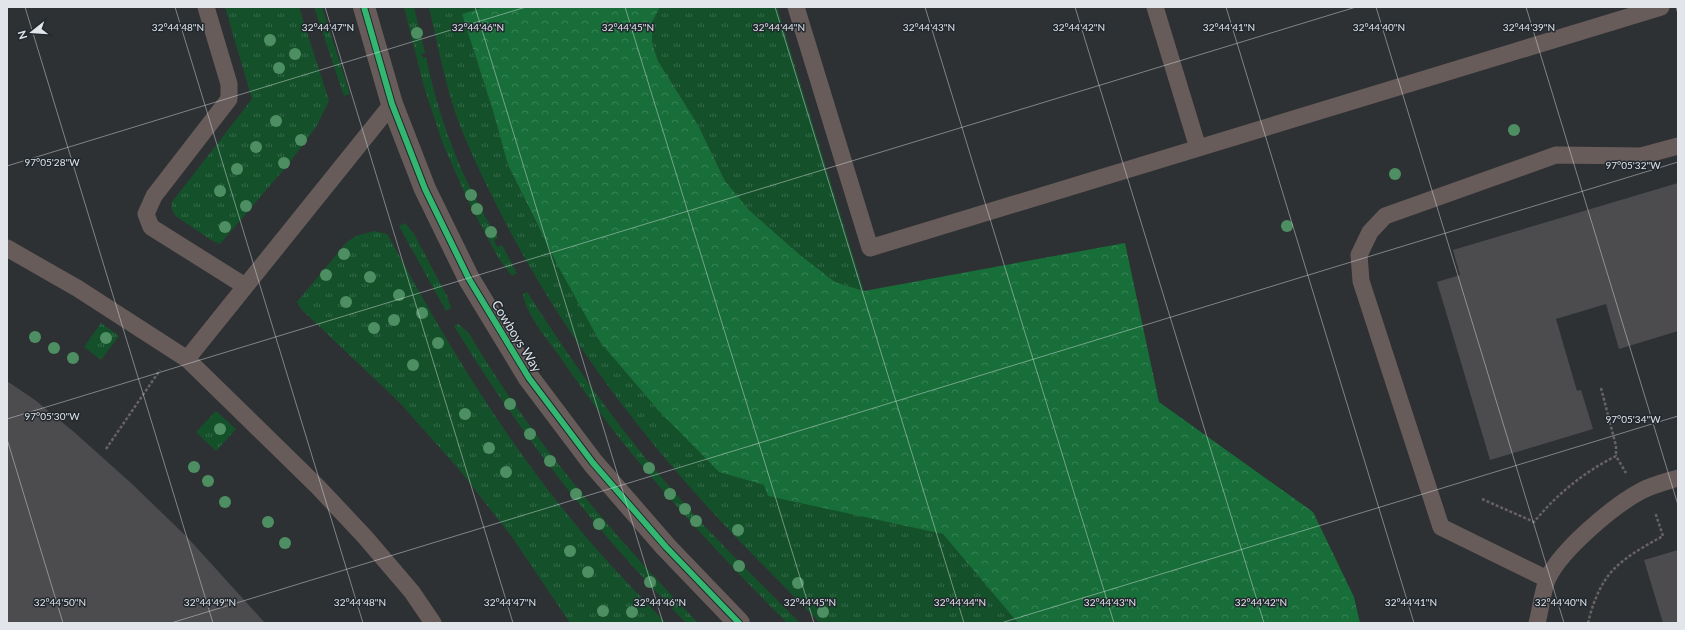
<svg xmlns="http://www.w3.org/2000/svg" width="1685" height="630" viewBox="0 0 1685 630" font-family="Lato,sans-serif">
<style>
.grass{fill:url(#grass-tufts)}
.forest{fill:url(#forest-crowns)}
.building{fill:#4c4b4e}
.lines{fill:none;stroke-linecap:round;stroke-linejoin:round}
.path{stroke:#696263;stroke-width:2.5;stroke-dasharray:3 2;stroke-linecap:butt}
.service{stroke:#685c5b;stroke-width:17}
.tertiary{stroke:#685c5b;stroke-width:22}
.cycleway-casing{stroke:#21282e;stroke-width:8}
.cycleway{stroke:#33b770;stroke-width:6}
.tree{fill:#4d8f62}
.ticks{fill:none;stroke:#e2e6eb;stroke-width:1;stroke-opacity:0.45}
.labels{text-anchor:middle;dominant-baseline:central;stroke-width:3;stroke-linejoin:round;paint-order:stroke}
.street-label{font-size:13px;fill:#e2e6eb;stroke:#21282e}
.ticks-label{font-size:10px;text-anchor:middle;fill:#e2e6eb;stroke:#21282e;stroke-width:3;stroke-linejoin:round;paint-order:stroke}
</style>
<defs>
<pattern id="grass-tufts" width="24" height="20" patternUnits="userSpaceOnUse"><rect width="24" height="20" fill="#14512a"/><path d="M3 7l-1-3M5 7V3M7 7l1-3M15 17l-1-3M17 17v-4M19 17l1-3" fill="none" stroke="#366a49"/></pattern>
<pattern id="forest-crowns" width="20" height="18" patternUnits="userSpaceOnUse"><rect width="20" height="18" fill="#176e38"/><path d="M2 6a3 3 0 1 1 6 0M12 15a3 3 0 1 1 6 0" fill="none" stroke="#388355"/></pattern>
</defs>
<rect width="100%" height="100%" fill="#2e3134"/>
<path class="grass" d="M225,7h74l30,94 -13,26 -26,35 -70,82 -9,-4 -34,-23c-5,-5 -6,-9 -5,-15l80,-103z
M314,7h8l28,87 -6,2z
M404,7h10l11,46 -4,1 2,4 3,-1c13,63 37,126 72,181l-4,2 3,7 5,-2 15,28 -5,3 -13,-17 -30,-56 -26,-59 -19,-57z
M429,7h51l1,2 -19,5 31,97 15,54 26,54 66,123 58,68 61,62 185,53 39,9 75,89h-198c-47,-48 -95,-95 -139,-146 -70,-81 -133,-170 -182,-267 -16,-32 -32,-64 -44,-98 -11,-34 -18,-70 -26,-105z
M660,7h117l87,284 -29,-9 -35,-27 -51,-45 -24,-29 -27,-56 -40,-64 -6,-18v-21z
M405,223l9,11 33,62 4,12 -5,3 -47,-85z
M374,231l13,3 3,5c54,100 113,198 186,286 28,34 59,66 90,98h-96l-58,-86 -54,-69 -59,-66 -98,-93 -4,-7 50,-60 9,-6z
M527,292c42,65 85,127 135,186 43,51 91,98 138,145h-13c-84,-85 -162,-169 -229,-269 -12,-16 -32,-40 -35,-60z
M101,323l18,13 -18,24 -17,-13z
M458,324l10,8c65,109 142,200 230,291h-12c-91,-93 -164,-186 -232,-297z
M216,411l20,18 -20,22 -20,-19z"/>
<path class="forest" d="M485,7h175l-8,15v21l6,18 40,64 27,56 24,29 51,45 35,27 29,9 261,-48 34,159 154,110 41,85 6,26h-342l-75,-89 -175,-38 -4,-11 -45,-13 -61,-62 -58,-68 -42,-76 -50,-101 -15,-54 -31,-97z"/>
<path class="building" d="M1678,183v148l-59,18 -13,-45 -50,15 21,72 4,-1 12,39 -103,31 -53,-178 23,-7 -7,-25z
M7,381l28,19 39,32 57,51 56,54 78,86h-258z
M1678,550v73h-15l-19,-63z"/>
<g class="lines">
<path class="path" d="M1601,388l15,58v10
M106,449l54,-79
M1482,499l52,23c23,-28 50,-50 82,-66l10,17
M1588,623c4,-18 13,-42 27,-55 13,-13 32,-23 48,-32l-8,-24"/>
<path class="service" d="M206,7l23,77v15l-75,97 -8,18 5,13 94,59
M796,7l74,241 791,-241
M1155,7l43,141
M7,248l70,40 110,71 131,128 47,50 47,55 21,31
M187,359l205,-255
M1547,579l-106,-52 -80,-246 -2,-26 11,-23 15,-16 171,-61 85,1 37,-10
M1537,623c4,-14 5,-32 11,-45 13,-28 65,-72 93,-87 11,-6 24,-9 37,-13"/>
<path class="tertiary" d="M364,7l28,97 33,85 44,90 60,99 64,85 73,84 73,76"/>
<g class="cycleway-casing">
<path id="cycleway" d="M364,7l28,97 33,85 44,90 60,99 64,85 73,84 73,76"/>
</g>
<use href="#cycleway" class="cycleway"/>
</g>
<g class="tree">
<circle cx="417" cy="33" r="6"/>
<circle cx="270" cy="40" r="6"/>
<circle cx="295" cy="54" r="6"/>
<circle cx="279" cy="68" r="6"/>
<circle cx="276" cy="121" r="6"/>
<circle cx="1514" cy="130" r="6"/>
<circle cx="301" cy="140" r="6"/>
<circle cx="256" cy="147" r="6"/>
<circle cx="284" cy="163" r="6"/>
<circle cx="237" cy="169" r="6"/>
<circle cx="1395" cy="174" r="6"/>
<circle cx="220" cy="191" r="6"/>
<circle cx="471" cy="195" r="6"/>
<circle cx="246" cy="206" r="6"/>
<circle cx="477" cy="209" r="6"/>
<circle cx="1287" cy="226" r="6"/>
<circle cx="225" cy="227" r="6"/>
<circle cx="491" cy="232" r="6"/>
<circle cx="344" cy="254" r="6"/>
<circle cx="326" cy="275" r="6"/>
<circle cx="370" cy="277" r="6"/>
<circle cx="399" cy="295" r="6"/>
<circle cx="346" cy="302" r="6"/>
<circle cx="422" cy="313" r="6"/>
<circle cx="394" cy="320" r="6"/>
<circle cx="374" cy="328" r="6"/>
<circle cx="35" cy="337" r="6"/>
<circle cx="106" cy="338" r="6"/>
<circle cx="438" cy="343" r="6"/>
<circle cx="54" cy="348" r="6"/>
<circle cx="73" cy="358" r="6"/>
<circle cx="413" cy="365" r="6"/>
<circle cx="510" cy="404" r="6"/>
<circle cx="465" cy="414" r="6"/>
<circle cx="220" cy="429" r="6"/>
<circle cx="530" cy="434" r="6"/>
<circle cx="489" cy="448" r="6"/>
<circle cx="550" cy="461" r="6"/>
<circle cx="194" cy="467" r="6"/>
<circle cx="649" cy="468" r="6"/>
<circle cx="506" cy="472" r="6"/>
<circle cx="208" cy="481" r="6"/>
<circle cx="576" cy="494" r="6"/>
<circle cx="670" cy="494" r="6"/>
<circle cx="225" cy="502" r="6"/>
<circle cx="685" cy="509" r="6"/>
<circle cx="696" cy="521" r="6"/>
<circle cx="268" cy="522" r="6"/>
<circle cx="599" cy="524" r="6"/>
<circle cx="738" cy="530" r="6"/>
<circle cx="285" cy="543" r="6"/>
<circle cx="570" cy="551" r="6"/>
<circle cx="739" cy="566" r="6"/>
<circle cx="588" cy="572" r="6"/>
<circle cx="650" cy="582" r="6"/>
<circle cx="798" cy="583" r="6"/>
<circle cx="603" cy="611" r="6"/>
<circle cx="632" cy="612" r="6"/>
<circle cx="823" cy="612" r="6"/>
</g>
<path class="ticks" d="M25,7l188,616M175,7l188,616M325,7l188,616M475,7l188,616M625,7l189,616M775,7l189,616M925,7l189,616M1075,7l189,616M1226,7l188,616M1376,7l188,616M1526,7l152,498M1676,7l2,7M7,166l519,-159M7,419l1349,-412M7,439l56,184M171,623l1507,-461M1001,623l677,-207"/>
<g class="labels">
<g class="street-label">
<text transform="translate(517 336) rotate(58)">Cowboys Way</text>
</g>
</g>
<g class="ticks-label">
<text x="1529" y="31">32°44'39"N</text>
<text x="178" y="31">32°44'48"N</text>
<text x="328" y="31">32°44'47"N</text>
<text x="478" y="31">32°44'46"N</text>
<text x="628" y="31">32°44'45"N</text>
<text x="779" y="31">32°44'44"N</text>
<text x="929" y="31">32°44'43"N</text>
<text x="1079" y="31">32°44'42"N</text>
<text x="1229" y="31">32°44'41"N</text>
<text x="1379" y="31">32°44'40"N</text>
<text x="52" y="166">97°05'28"W</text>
<text x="1633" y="169">97°05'32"W</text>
<text x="52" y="420">97°05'30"W</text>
<text x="1633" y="423">97°05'34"W</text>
<text x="60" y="606">32°44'50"N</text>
<text x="210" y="606">32°44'49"N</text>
<text x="360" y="606">32°44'48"N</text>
<text x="510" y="606">32°44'47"N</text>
<text x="660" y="606">32°44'46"N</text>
<text x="810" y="606">32°44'45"N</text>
<text x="960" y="606">32°44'44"N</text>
<text x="1110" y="606">32°44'43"N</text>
<text x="1261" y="606">32°44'42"N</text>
<text x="1411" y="606">32°44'41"N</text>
<text x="1561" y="606">32°44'40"N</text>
</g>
<rect width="1685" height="630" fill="none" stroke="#e2e6eb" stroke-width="16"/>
<g transform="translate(32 32) rotate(253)" stroke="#21282e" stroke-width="3" paint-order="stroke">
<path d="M0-3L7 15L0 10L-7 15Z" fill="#e2e6eb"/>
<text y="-6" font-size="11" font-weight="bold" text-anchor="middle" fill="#e2e6eb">N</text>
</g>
</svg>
